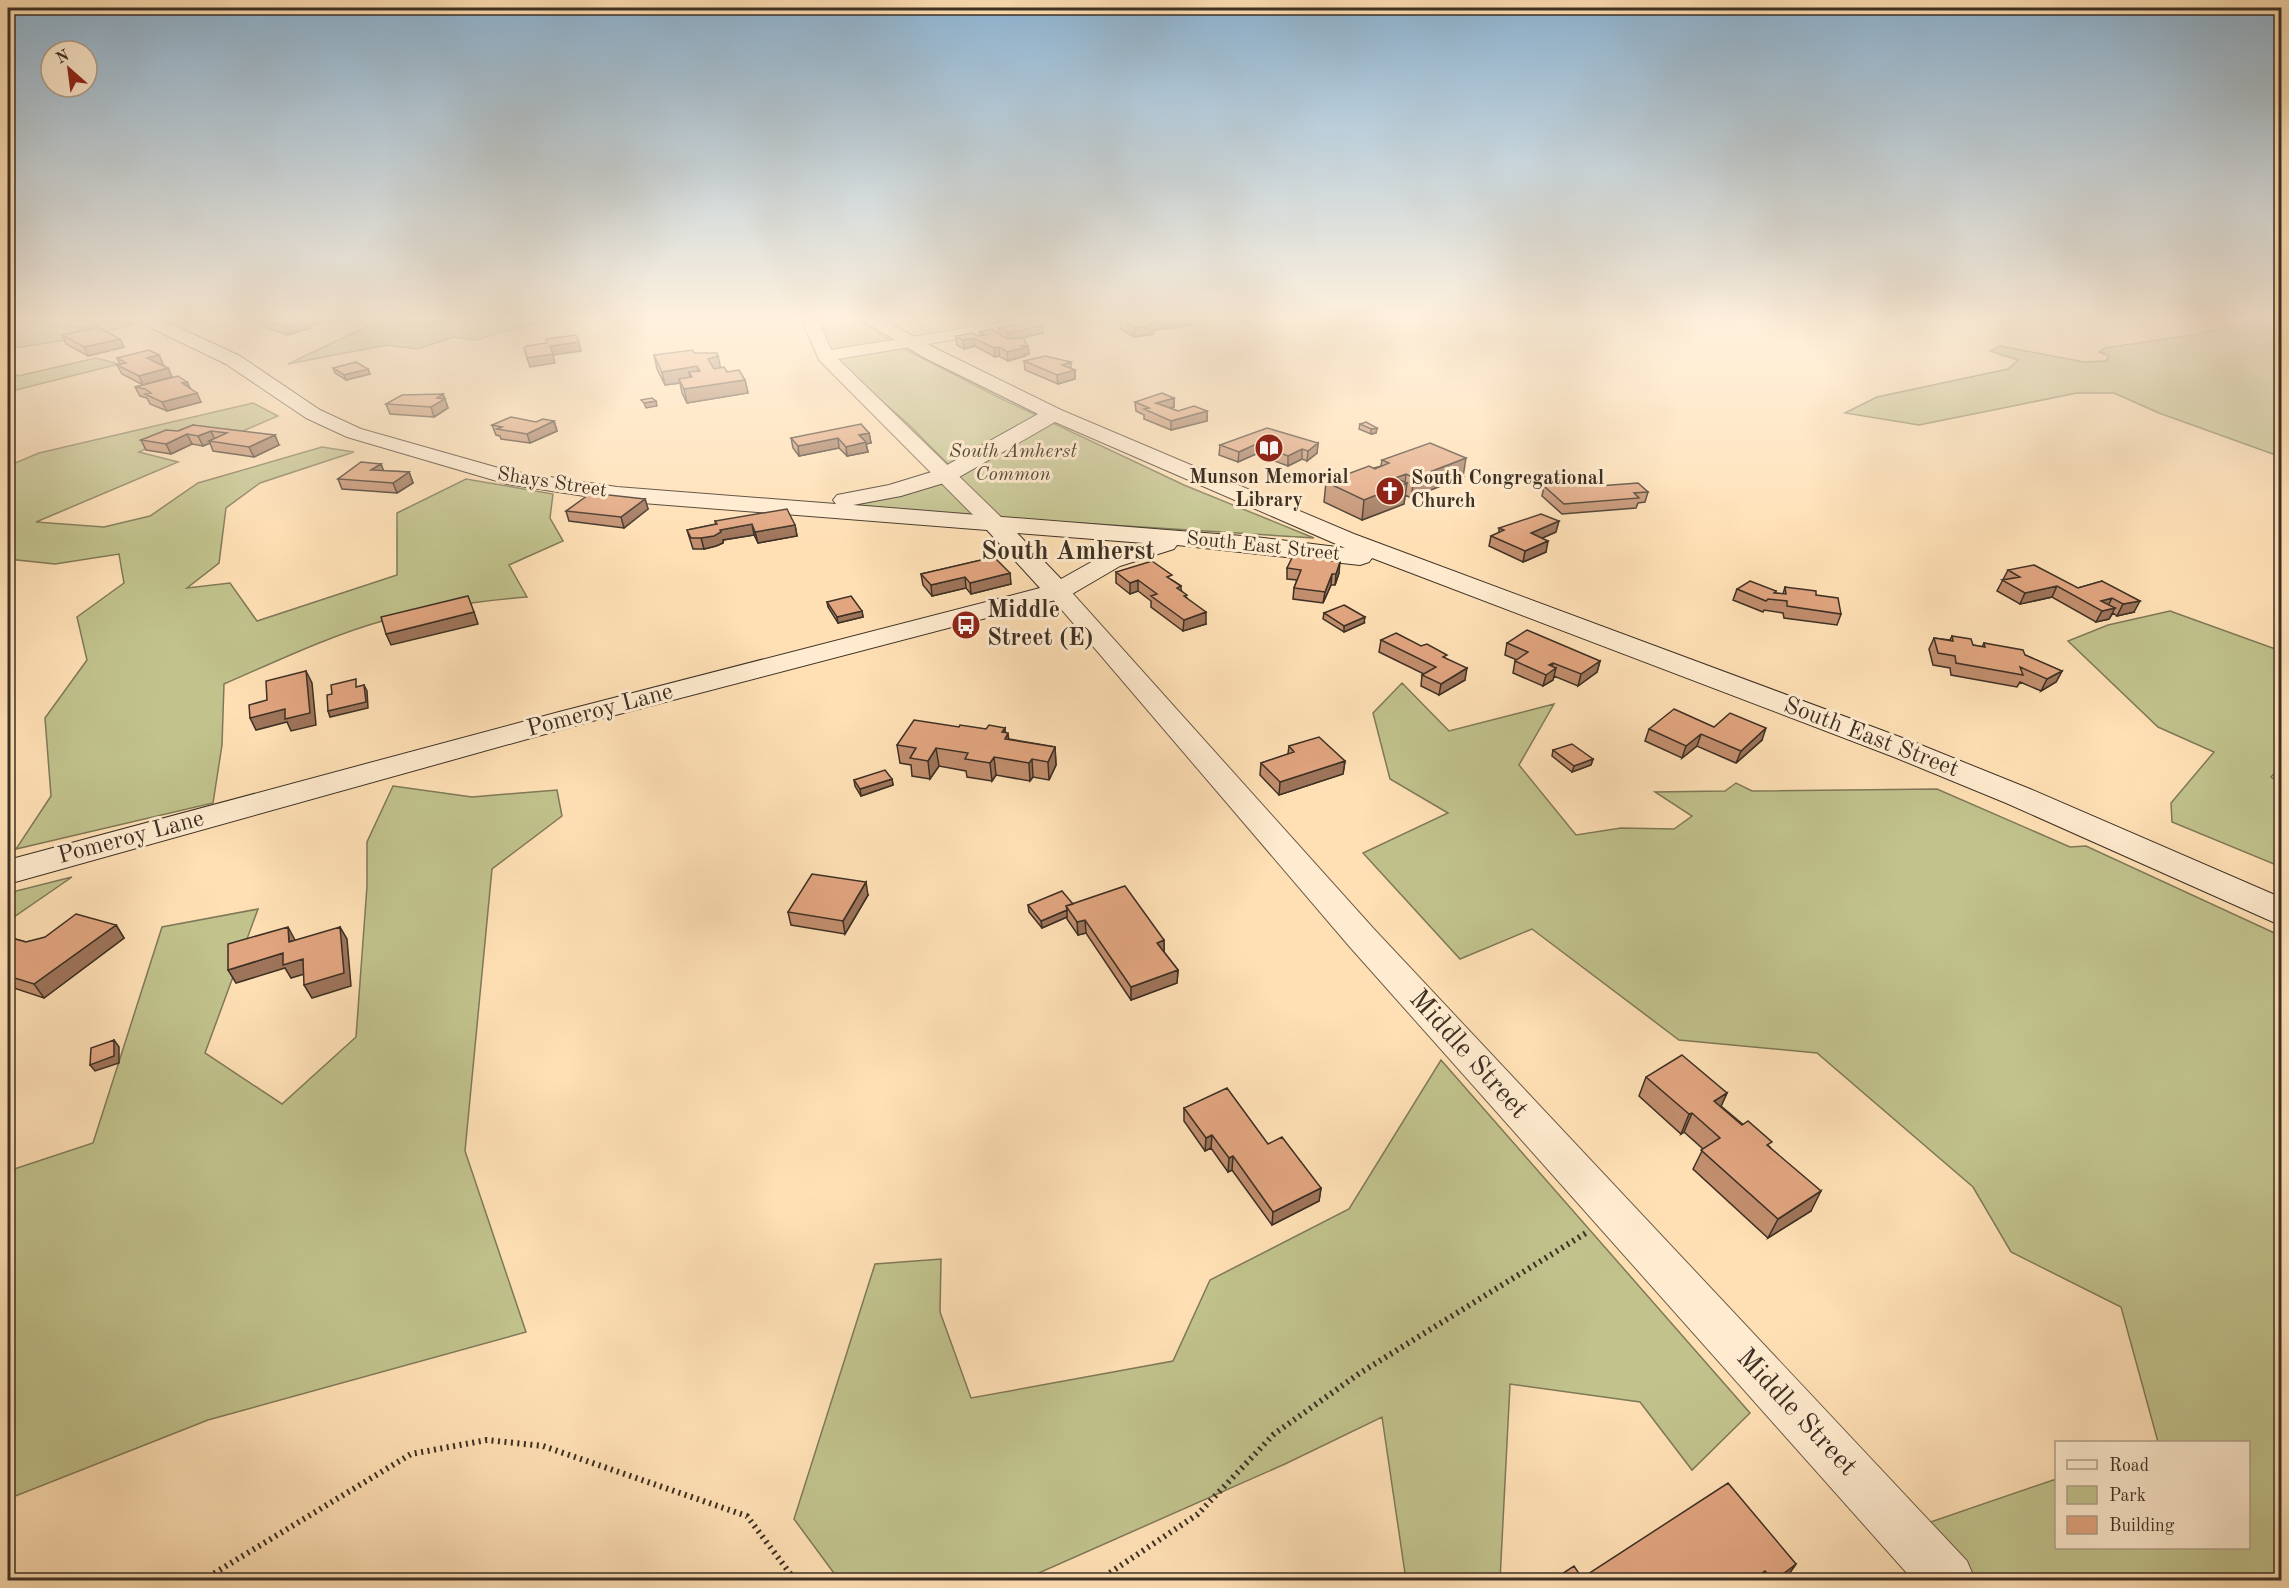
<svg xmlns="http://www.w3.org/2000/svg" width="2289" height="1588" viewBox="0 0 2289 1588" font-family="'Old Standard TT',serif">
<style>
.green{fill:#c1c28c;stroke:#7f7958;stroke-width:1.5}
.lines{fill:none;stroke-linecap:round;stroke-linejoin:round}
.lane-casing{stroke:#6e5c48;stroke-width:2}
.street-casing{stroke:#6e5c48;stroke-width:2}
.secondary-casing{stroke:#3d3024;stroke-width:2}
.path{stroke:#3d3024;stroke-width:6;stroke-dasharray:2 4.5;stroke-linecap:butt}
.lane{fill:#ffebcf;fill-rule:evenodd}
.street{fill:#ffebcf;fill-rule:evenodd}
.secondary{fill:#ffebcf;fill-rule:evenodd}
.wall{fill:#c28e6e;stroke:#3d3024;stroke-width:1.5}
.shaded-wall{fill:#9e745a;stroke:#3d3024;stroke-width:1.5}
.building{fill:#e1a580;stroke:#3d3024;stroke-width:1.5}
.labels{text-anchor:middle;dominant-baseline:central;stroke-width:6;stroke-linejoin:round;paint-order:stroke}
.far-park-label{font-size:20px;font-style:italic;fill:#574d39;stroke:#ffebcf}
.far-poi-label{font-size:20px;font-weight:bold;fill:#3d3024;stroke:#ffebcf}
.far-street-label{font-size:20px;fill:#3d3024;stroke:#ffebcf}
.poi-label{font-size:24px;font-weight:bold;fill:#3d3024;stroke:#ffebcf;text-anchor:start}
.street-label{font-size:24px;fill:#3d3024;stroke:#ffebcf}
.far-district-label{font-size:26px;font-weight:bold;fill:#3d3024;stroke:#ffebcf}
.near-street-label{font-size:28px;fill:#3d3024;stroke:#ffebcf}
</style>
<rect width="100%" height="100%" fill="#ffe0b5"/>
<filter id="stains"><feTurbulence type="fractalNoise" baseFrequency=".00333" numOctaves="4"/><feColorMatrix values="0 0 0 0 .2 0 0 0 0 .09 0 0 0 0 .02 0 0 0 .5 -.17"/></filter>
<radialGradient id="worn" r=".72"><stop offset=".6" stop-color="#630" stop-opacity="0"/><stop offset="1" stop-color="#630" stop-opacity=".3"/></radialGradient>
<path class="green" d="M412,318h154l-40,7 -50,15 -22,-3 -37,12 -30,-4 -99,19 86,-41z
M818,318h38l45,29 99,51 184,87 130,53 -312,-20 -159,-14 116,-29 -51,-51 -79,-70z
M2260,318h21v139l-122,-44 -45,-20h-37l-158,32 -74,-12 32,-16 131,-28 10,-9 -28,-9 10,-5 84,16 22,-1 3,-5 -10,-4 6,-4 93,-14z
M18,319l62,9 41,-9 14,5 -49,13 -78,12v-28z
M96,358l23,6 -111,28v-22l10,6z
M253,403l25,13 -42,18 -62,2 -35,16 39,10 -142,60 68,5 46,-11 48,-33 124,-36 32,5 -94,31 -34,25 -7,55 -32,25 43,-5 27,38 140,-46v-62l69,-34 87,15 -3,24 13,23 -54,24 18,32c-48,4 -94,10 -141,23 -55,15 -109,41 -162,64l-2,61 -9,58 -197,46 35,-53 -6,-78 42,-58 -10,-43 47,-34 -5,-29 -64,10 -47,-5v-93l31,-13z
M2170,611l111,40v116l-10,10 10,7v83l-109,-45 -1,-19 43,-51 -56,-25 -90,-86 40,-16z
M1402,683l47,48 105,-27 -35,61 57,70 45,-7 53,1 18,-13 -37,-24 70,-1 11,-8 16,8 185,-2 133,58 16,-1 195,90v644h-311l-54,-53 140,-48v69h192v-106h-90l-37,-135 -110,-55 -38,-65 -156,-134 -138,-13 -147,-111 -72,30 -97,-106 85,-40 -58,-34 -17,-66z
M393,786l79,11 85,-7 5,26 -70,53 -27,282 61,181 -318,88 -200,79v-328l85,-28 69,-216 96,-18 -53,144 77,51 74,-67 11,-151v-44z
M72,877l-64,44v-28z
M1441,1060l309,353 -58,57 -52,-68 -130,-18 -10,196h-94l-24,-163 -97,47 -262,116h-184l-45,-61 81,-255 66,-5 -1,53 31,86 202,-37 37,-81 139,-71z"/>
<g class="lines">
<g class="lane-casing">
<path id="lane" d="M967,318h9l14,10 -7,2z"/>
</g>
<g class="street-casing">
<path id="street" d="M801,318h16l14,32 197,-32h34l-8,5 -216,36 164,159 3,5 -3,5h-16l-167,-168z
M1058,584l8,2 307,342 594,633 8,19h-62l-564,-634 -299,-350 -4,-5 4,-5z"/>
</g>
<g class="secondary-casing">
<path id="secondary" d="M136,318h22l82,38 80,54 41,19 148,42 108,16 219,17 -3,-4 4,-5 52,-10 49,-15 100,-56 -115,-57 -64,-39h21l57,31 124,61 293,124 562,209 114,46 252,109v28l-276,-123 -112,-46 -522,-199 -3,4 -9,3 -183,-20 -3,4 -54,17 -53,31 -486,127 -573,160v-24l551,-148 481,-124 -53,-58 -370,-29 -110,-17 -160,-47 -41,-19 -80,-54 -87,-42zM1055,422l281,122 9,4 -90,-11 -402,-32 48,-9 53,-16zM1017,533l127,10 -42,13 -41,23z"/>
</g>
<path class="path" d="M203,1580l208,-126 76,-14 56,6 204,70 48,64
M1099,1580l99,-66 76,-80 86,-61 226,-140"/>
<use href="#lane" class="lane"/>
<use href="#street" class="street"/>
<use href="#secondary" class="secondary"/>
</g>
<path class="wall" d="M1138,318h54v7l-39,5v4l-19,3 -13,-8v-9z
M1234,318h27v1l-20,3z
M260,319l57,2 1,3 -7,2v2l-24,7 -23,-8z
M998,328l45,5 -20,5 6,16 -5,1 1,1 -17,5 -9,-5 -4,1 -20,-11 -11,3 -7,-4 -1,-9h24v-4l18,1z
M62,335l58,4 4,8 -36,9 -22,-12z
M694,353l33,19 18,8 3,13 -61,10 -5,-10 -2,-10 -15,2 -8,-16 -3,-14z
M159,355l4,9h-2l7,4 4,9 -29,8 -21,-11 -5,-9 3,-1 -3,-6z
M1024,361l47,8 4,1v9l-17,5 -33,-14z
M333,368l35,1 2,5 -24,6 -11,-7z
M187,382l3,6 11,14 -34,9 -17,-7 -3,-6 -7,-2 -5,-9z
M443,394l5,14 -14,9 -44,-3 -4,-10z
M1174,398v9l-4,1 8,3h29v10l-36,9 -27,-11v-4l-8,-4 -1,-9z
M554,421l3,10 -27,12 -29,-4 -1,-3 -4,-1 -4,-10z
M1360,424l17,4 -1,5 -5,1 -12,-5z
M193,425l86,20 -25,12 -41,-6 -3,-8 -7,3 -11,-2 -21,10 -25,-4 -5,-10 37,-9z
M869,433l2,10 -5,1 2,8 -21,4 -8,-8 -40,8 -6,-8 -2,-10z
M1318,443l-1,10 -10,8 -5,-2 -14,7 -32,-12 -18,8 -19,-7 1,-10z
M1382,460l81,17 -52,21 -6,-3 -1,9 -42,16 -38,-18 2,-20 55,-16z
M381,464l2,7 26,1 4,11 -16,10 -55,-4 -4,-10z
M1544,486h54l50,6 -3,10 -7,1 -2,5 -74,6 -20,-18z
M645,499l3,10 -24,19 -55,-7 -3,-10z
M715,521l80,4 2,11 -39,7 -4,-8 -31,5v3l-7,3 -12,3h-11l-6,-19 29,-6z
M1499,528l57,4 -14,6 4,14 -23,10 -34,-16 2,-10 8,-3z
M994,557l17,27 -40,10 -5,-6 -34,8 -9,-11 -2,-11z
M1326,560l13,13 -4,12h-4l-8,18 -30,-4 1,-11 3,-8 -10,-1v-11z
M2008,570l70,18 24,-7 32,31 -17,4 -4,-3 -4,6 -13,3 -44,-25 -32,7 -23,-13z
M1116,572l56,8 9,6v4l25,34 -23,7 -32,-24v-6l-13,-10 -8,3 -14,-11z
M1785,587l31,8 25,19 -4,11 -53,-7 -1,-5 -19,-3 -1,2 -30,-12 4,-11 39,2 -1,2 8,1z
M827,602l35,9 1,6 -25,6 -10,-16z
M1324,613l40,10 -20,9 -21,-13z
M1952,636l21,9 9,2 2,-4 41,12 37,16 -6,11 -15,9 -21,-9 -3,5 -66,-12 -1,-7 -17,-3 -4,-16 5,-11 16,2z
M1381,640l40,6 26,13 18,21 -26,15 -18,-9 1,-11 2,-1 -45,-22z
M1507,643l93,18 -3,11 -19,14 -24,-10 -1,4 -10,6 -30,-13 2,-12 2,-1 -12,-5z
M959,727l27,2 19,-1v5l4,6 46,8 1,18 -7,15 -16,-3 -3,4 -34,-6 -4,6 -25,-4 -1,-6 -27,-5 -9,13 -18,-3 -1,-11 -11,-2 -3,-18z
M1714,727l48,13 -26,23 -39,-17 -15,12 -37,-17 4,-12z
M1289,746l56,15 -2,13 -64,21 -19,-20 1,-12 27,-9z
M1553,750l40,9 -2,6 -19,7 -20,-16z
M892,779l1,6 -32,11 -6,-10 -1,-6z
M868,895l-23,39 -54,-9 -3,-13z
M1073,904l91,36v12l14,18 -1,13 -46,17 -45,-67 -8,2 -11,-16v-2l-25,11 -13,-16 -1,-7z
M116,925l8,13 -80,60 -30,-10 -6,5v-56l18,5z
M1646,1077l81,16 -6,13 49,41 41,64 -43,27 -75,-69 10,-20 -19,-17 -3,2 -42,-38z
M1184,1108l84,36 53,44 -2,13 -47,24 -40,-55 -4,2 -17,-24 -6,3 -21,-30z
M1796,1564l-12,17h-233l31,-3z"/>
<path class="shaded-wall" d="M308,318h21l-12,3 1,3 -7,2v2l-24,7 -3,-9z
M1186,318h6v7l-39,5v4l-19,3v-9l14,-6z
M1242,318h19v1l-20,3z
M1043,325v8l-35,8v-8z
M974,338l1,8 -11,3 -1,-9z
M120,339l4,8 -36,9 -4,-9z
M579,342l2,9 -28,4 2,8 -25,4 -3,-9 23,-12z
M1021,346h7l1,8 -5,1 1,1 -17,5 -1,-9z
M999,347v9l-4,1 -1,-9z
M159,355l4,9 -12,3 -4,-9z
M718,356l3,13 -10,3 -3,-13z
M1071,362v9l4,-1v9l-17,5 -1,-9 5,-10z
M697,366l3,14 -8,-3 -3,-5 2,9 -12,-2 1,4 -15,2 -3,-13z
M168,368l4,9 -29,8 -4,-9z
M368,369l2,5 -24,6 -2,-5z
M745,380l3,13 -61,10 -3,-14z
M187,382l4,9 -9,-8z
M197,393l4,9 -34,9 -5,-9z
M443,394l5,14 -14,9 -3,-10 6,-9z
M1174,398v9l-18,6v-10z
M656,401l1,5 -11,2 -2,-5z
M1207,411v10l-36,9v-9z
M554,421l3,10 -27,12 -3,-9z
M1377,428l-1,5 -5,1v-5z
M211,431l4,9 -6,1 1,2 -7,3 -5,-10z
M869,433l2,10 -5,1 2,8 -21,4 -1,-9 13,-12z
M187,434l5,10 -21,10 -5,-10z
M275,435l4,10 -25,12 -5,-10z
M838,438l1,10 -40,8 -1,-10z
M1318,443l-1,10 -10,8 1,-10z
M1256,444v10l-18,8 1,-10z
M1302,449v10l-14,7v-10z
M1466,458l-3,19 -52,21 3,-20z
M381,464l4,10 -14,-4z
M409,472l4,11 -16,10 -4,-10z
M1406,474l-1,10 2,-1 -3,21 -42,16 2,-20 31,-22z
M645,499l3,10 -24,19 -3,-11z
M1559,521l-3,11 -27,12 2,-11z
M752,524l2,11 -31,5v3l-7,3 -12,3 -3,-11 19,-8z
M795,525l2,11 -39,7 -3,-11z
M1548,541l-2,11 -23,10 2,-11z
M1340,562l-1,11 -4,12 1,-11z
M1010,573l1,11 -40,10 -1,-11z
M1332,574l-1,11 -8,18 2,-11z
M965,577l1,11 -34,8 -1,-11z
M1138,580v11l-8,3v-11z
M2057,586l-5,11 -32,7 5,-11z
M2112,598l-6,12 -5,-9z
M2140,601l-6,11 -17,4 6,-12z
M2115,608l-6,11 -13,3 6,-11z
M862,611l1,6 -25,6 -1,-6z
M474,612l4,12 -87,21 -5,-11z
M1206,612v12l-23,7 1,-11z
M1365,617l-1,6 -20,9v-6z
M1600,661l-3,11 -19,14 3,-12z
M1553,663l-2,8 5,-3 -3,12 -10,6 6,-21z
M1467,668l-2,12 -26,15 2,-11z
M306,671l6,12 4,42 -25,6 -4,-9 -31,8 -6,-12z
M2062,671l-6,11 -15,9 6,-12z
M364,685l3,6 1,17 -38,9 -2,-6z
M1005,728l1,10 2,-5 2,18 -8,-19z
M1766,728l-4,12 -26,23 5,-12z
M1701,734l-4,12 -15,12 4,-12z
M1055,747l1,18 -7,15 -1,-18z
M936,748l3,18 -9,13 -2,-18z
M994,757l2,18 -4,6 -2,-18z
M1032,759l1,18 -3,4 -1,-18z
M1593,759l-2,6 -19,7 2,-6z
M1345,761l-2,13 -64,21 1,-13z
M892,779l1,6 -32,11 -1,-7z
M866,882l2,13 -23,39 -2,-13z
M1067,910v7l-25,11 -1,-7z
M1085,920l1,13 -8,2 -1,-13z
M116,925l8,13 -80,60 -10,-14z
M288,927l7,13 -6,2z
M340,927l7,12 4,47 -39,12 -8,-13z
M1164,940v13l-7,-10z
M283,953l20,6 8,13 -20,6 -6,-10 -49,15 -8,-13z
M1178,970l-1,13 -46,17v-13z
M8,979l6,9 -6,5z
M114,1040l5,7v16l-24,8 -5,-6z
M1727,1093l-9,20 -4,-12z
M1692,1113l-8,19 -3,2 8,-20z
M1212,1135l-1,13 -6,3 1,-13z
M1233,1156l-1,14 -4,2 1,-14z
M1321,1188l-2,13 -47,24 1,-13z
M1821,1191l-10,20 -43,27 10,-19z
M1796,1564l-12,17h-10z
M1765,1571l-7,10h-7z"/>
<path class="building" d="M266,318h42h-3l3,2 -24,6 -24,-7z
M1138,318h48l-38,4 5,4 -19,2 -13,-8z
M1034,320l9,5 -35,8 -10,-5z
M98,327l22,12 -36,8 -22,-12z
M992,329l15,10 16,-1 5,8h-7l3,2 -17,4 -8,-5 -5,1 -20,-10 -11,2 -7,-4 16,-3 6,3 7,-1 -5,-3z
M576,335l3,7 -29,4 3,8 -26,4 -3,-10 3,-2 20,-3 -1,-4z
M149,350l10,5 -12,3 21,10 -29,8 -22,-11 9,-2 -9,-5z
M693,350l1,3h23l1,3 -10,3 6,10 10,-2 3,5 12,-2 6,10 -61,9 -5,-10 13,-2 -3,-5 11,-1 -3,-5 -35,6 -8,-17z
M1045,356l26,6 -9,3 13,5 -18,5 -33,-14z
M356,362l12,7 -24,6 -11,-7z
M178,376l9,6 -5,1 15,10 -35,9 -17,-8 6,-1 -6,-4 -10,-2z
M1162,393l12,5 -18,5 22,8 16,-5 13,5 -36,10 -27,-12 5,-1 -14,-6z
M443,394l-6,4 8,1 -14,8 -45,-3 16,-9z
M652,398l4,3 -12,2 -3,-3z
M511,417l25,5 7,-3 11,2 -27,13 -30,-5 5,-2 -10,-2z
M1366,422l11,6 -6,1 -11,-5z
M861,424l8,9 -10,2 7,7 -20,5 -8,-9 -40,8 -7,-8z
M193,425l82,10 -26,12 -40,-6 18,-8 -16,-2 -13,5 -11,-2 -21,10 -25,-4 25,-10 12,1z
M1267,428l51,15 -10,8 -6,-2 -14,7 -32,-12 -17,8 -19,-7z
M1430,443l36,15 -52,20 -8,-4 -11,4 12,5 -43,17 -38,-18 43,-16 6,3 14,-6 -7,-3z
M361,462l20,2 -10,6 38,2 -16,11 -55,-4z
M1592,481l6,5 40,-3 10,9 -14,1 5,5 -75,6 -20,-18z
M591,493l54,6 -24,18 -55,-6z
M787,509l8,16 -40,7 -3,-8 -32,6 1,2 -7,4 -13,2h-10l-4,-8 30,-6 -2,-3z
M1541,514l18,7 -28,12 17,8 -23,10 -34,-15 13,-6 -5,-2z
M1293,556l33,1 -1,3 15,2 -4,12h-4l-7,18 -31,-4 7,-18 -14,-2z
M994,557l16,16 -40,10 -5,-6 -34,8 -10,-11z
M1152,561l20,14 -5,2 14,9 -4,2 10,7 -3,1 22,16 -22,8 -33,-24 6,-2 -19,-14 -8,3 -14,-11z
M2034,565l44,23 24,-7 38,20 -17,3 -11,-6 -11,3 14,7 -13,3 -45,-25 -32,7 -23,-13 18,-3 -12,-7z
M1750,581l26,10 -2,2 12,1 -1,-7 31,4v4l22,3 3,16 -54,-8v-5l-19,-2 -2,2 -29,-12z
M468,596l6,16 -88,22 -5,-17z
M851,596l11,15 -25,6 -10,-15z
M1344,605l21,12 -21,9 -20,-13z
M1527,630l73,31 -19,13 -28,-11 -4,2 7,3 -10,7 -31,-14 13,-9 -21,-9z
M1396,633l25,13 6,-2 20,11 -4,2 24,11 -26,16 -19,-9 14,-8 -55,-27z
M1952,636l19,3 2,6 12,2 -1,-4 39,7 2,5 37,16 -15,8 -27,-12 3,8 -67,-12 -1,-7 -17,-3 -4,-15 19,3z
M306,671l4,42 -25,6v-10l-35,9 -1,-13 18,-5 -1,-19z
M356,679v8l8,-2 2,17 -38,9 -1,-16 5,-1 -1,-9z
M1674,709l40,18 16,-14 36,15 -25,23 -40,-17 -15,12 -37,-17z
M914,720l45,7 1,-2 26,4 3,-4 16,3 -3,4 6,1 -3,6 50,8 -7,15 -16,-3 -3,4 -35,-6 -4,6 -25,-4 3,-6 -32,-5 -8,13 -18,-3 6,-10 -19,-3z
M1319,737l26,24 -65,21 -19,-19 33,-11 -5,-6z
M1572,744l21,15 -19,7 -21,-16z
M885,770l7,9 -32,10 -6,-9z
M812,874l54,8 -23,39 -55,-9z
M1125,886l39,54 -7,3 21,27 -47,17 -46,-67 -8,2 -11,-16z
M1062,891l11,13 -7,2 1,4 -26,11 -13,-16z
M76,914l40,11 -82,59 -26,-8v-39l18,5 19,-5z
M288,927l1,15 51,-15 4,46 -40,12 -1,-26 -20,6v-12l-55,17v-26z
M114,1040v16l-24,9 1,-17z
M1682,1055l45,38 -13,8 28,24 6,-4 24,21 -5,3 54,46 -43,28 -77,-69 19,-12 -28,-25 -3,1 -43,-37z
M1227,1088l41,56 14,-7 39,51 -48,24 -40,-56 -4,2 -17,-23 -6,3 -22,-30z
M1728,1483l68,81 -22,17 -9,-10 -14,10h-200l23,-15 8,12z"/>
<linearGradient id="sky" x2="0" y2="1"><stop stop-color="#8db6d6"/><stop offset="0.59" stop-color="#fff1de"/><stop offset="1" stop-color="#fff1de" stop-opacity="0"/></linearGradient>
<rect width="2289" height="540" fill="url(#sky)"/>
<defs>
<g id="library-disc" transform="scale(1.5)"><circle r="9.5" fill="#8f2418" stroke="#ffebcf"/><path d="M-6-4Q-3-5.5-.7-3.5V5Q-3 3-6 4ZM6-4Q3-5.5 .7-3.5V5Q3 3 6 4Z" fill="#fff"/></g>
<g id="church-disc" transform="scale(1.5)"><circle r="9.5" fill="#8f2418" stroke="#ffebcf"/><path d="M-1.2-6h2.4v3.5h3.3v2.4h-3.3V6h-2.4V-.1h-3.3v-2.4h3.3Z" fill="#fff"/></g>
<g id="bus-disc" transform="scale(1.5)"><circle r="9.5" fill="#8f2418" stroke="#ffebcf"/><path d="M-5-6H5V4H4V6H2V4H-2V6H-4V4H-5ZM-3.5-4V0h7V-4ZM-3.5 1.2v1.5H-2V1.2ZM2 1.2v1.5H3.5V1.2Z" fill="#fff"/></g>
</defs>
<g fill-rule="evenodd">
<use href="#library-disc" x="1269" y="448"/>
<use href="#church-disc" x="1390" y="491"/>
<use href="#bus-disc" x="966" y="625"/>
</g>
<g class="labels">
<g class="far-park-label">
<text x="1013" y="452">South Amherst<tspan x="1013" dy="23">Common</tspan></text>
</g>
<g class="far-poi-label">
<text x="1269" y="478">Munson Memorial<tspan x="1269" dy="23">Library</tspan></text>
<text x="1411" y="479" text-anchor="start">South Congregational<tspan x="1411" dy="23">Church</tspan></text>
</g>
<g class="far-street-label">
<text transform="translate(552 483) rotate(9)">Shays Street</text>
<text transform="translate(1263 547) rotate(6)">South East Street</text>
</g>
<g class="poi-label">
<text x="987" y="611">Middle<tspan x="987" dy="28">Street (E)</tspan></text>
</g>
<g class="street-label">
<text transform="translate(600 711) rotate(-15)">Pomeroy Lane</text>
<text transform="translate(1871 738) rotate(21)">South East Street</text>
<text transform="translate(131 838) rotate(-15)">Pomeroy Lane</text>
</g>
<g class="far-district-label">
<text x="1068" y="552">South Amherst</text>
</g>
<g class="near-street-label">
<text transform="translate(1468 1055) rotate(48)">Middle Street</text>
<text transform="translate(1796 1413) rotate(47)">Middle Street</text>
</g>
</g>
<rect width="2289" height="1588" fill="none" stroke="#ffe0b5" stroke-width="30"/>
<rect x="9" y="9" width="2271" height="1570" fill="none" stroke="#3d3024" stroke-width="3"/>
<rect x="15" y="15" width="2259" height="1558" fill="none" stroke="#3d3024" stroke-width="1.5"/>
<rect x="2055" y="1441" width="195" height="108" fill="#ffebcf" stroke="#b1a08b" stroke-width="1.5"/>
<rect x="2067" y="1460" width="30" height="9" fill="#ffebcf" stroke="#b1a08b" stroke-width="1.5"/>
<text x="2109" y="1471" font-size="18" fill="#3d3024">Road</text>
<rect x="2067" y="1486" width="30" height="18" fill="#c1c28c" stroke="#b1a08b" stroke-width="1.5"/>
<text x="2109" y="1501" font-size="18" fill="#3d3024">Park</text>
<rect x="2067" y="1516" width="30" height="18" fill="#e1a580" stroke="#b1a08b" stroke-width="1.5"/>
<text x="2109" y="1531" font-size="18" fill="#3d3024">Building</text>
<g transform="translate(69 69) rotate(332)"><circle r="28" fill="#ffebcf" stroke="#b1a08b" stroke-width="1.5"/>
<path d="M0-4.5L10 22L0 15L-10 22Z" fill="#8f2418"/>
<text y="-9" font-size="16" font-weight="bold" text-anchor="middle" fill="#3d3024">N</text>
</g>
<rect width="100%" height="100%" filter="url(#stains)"/>
<rect width="100%" height="100%" fill="url(#worn)"/>
</svg>
